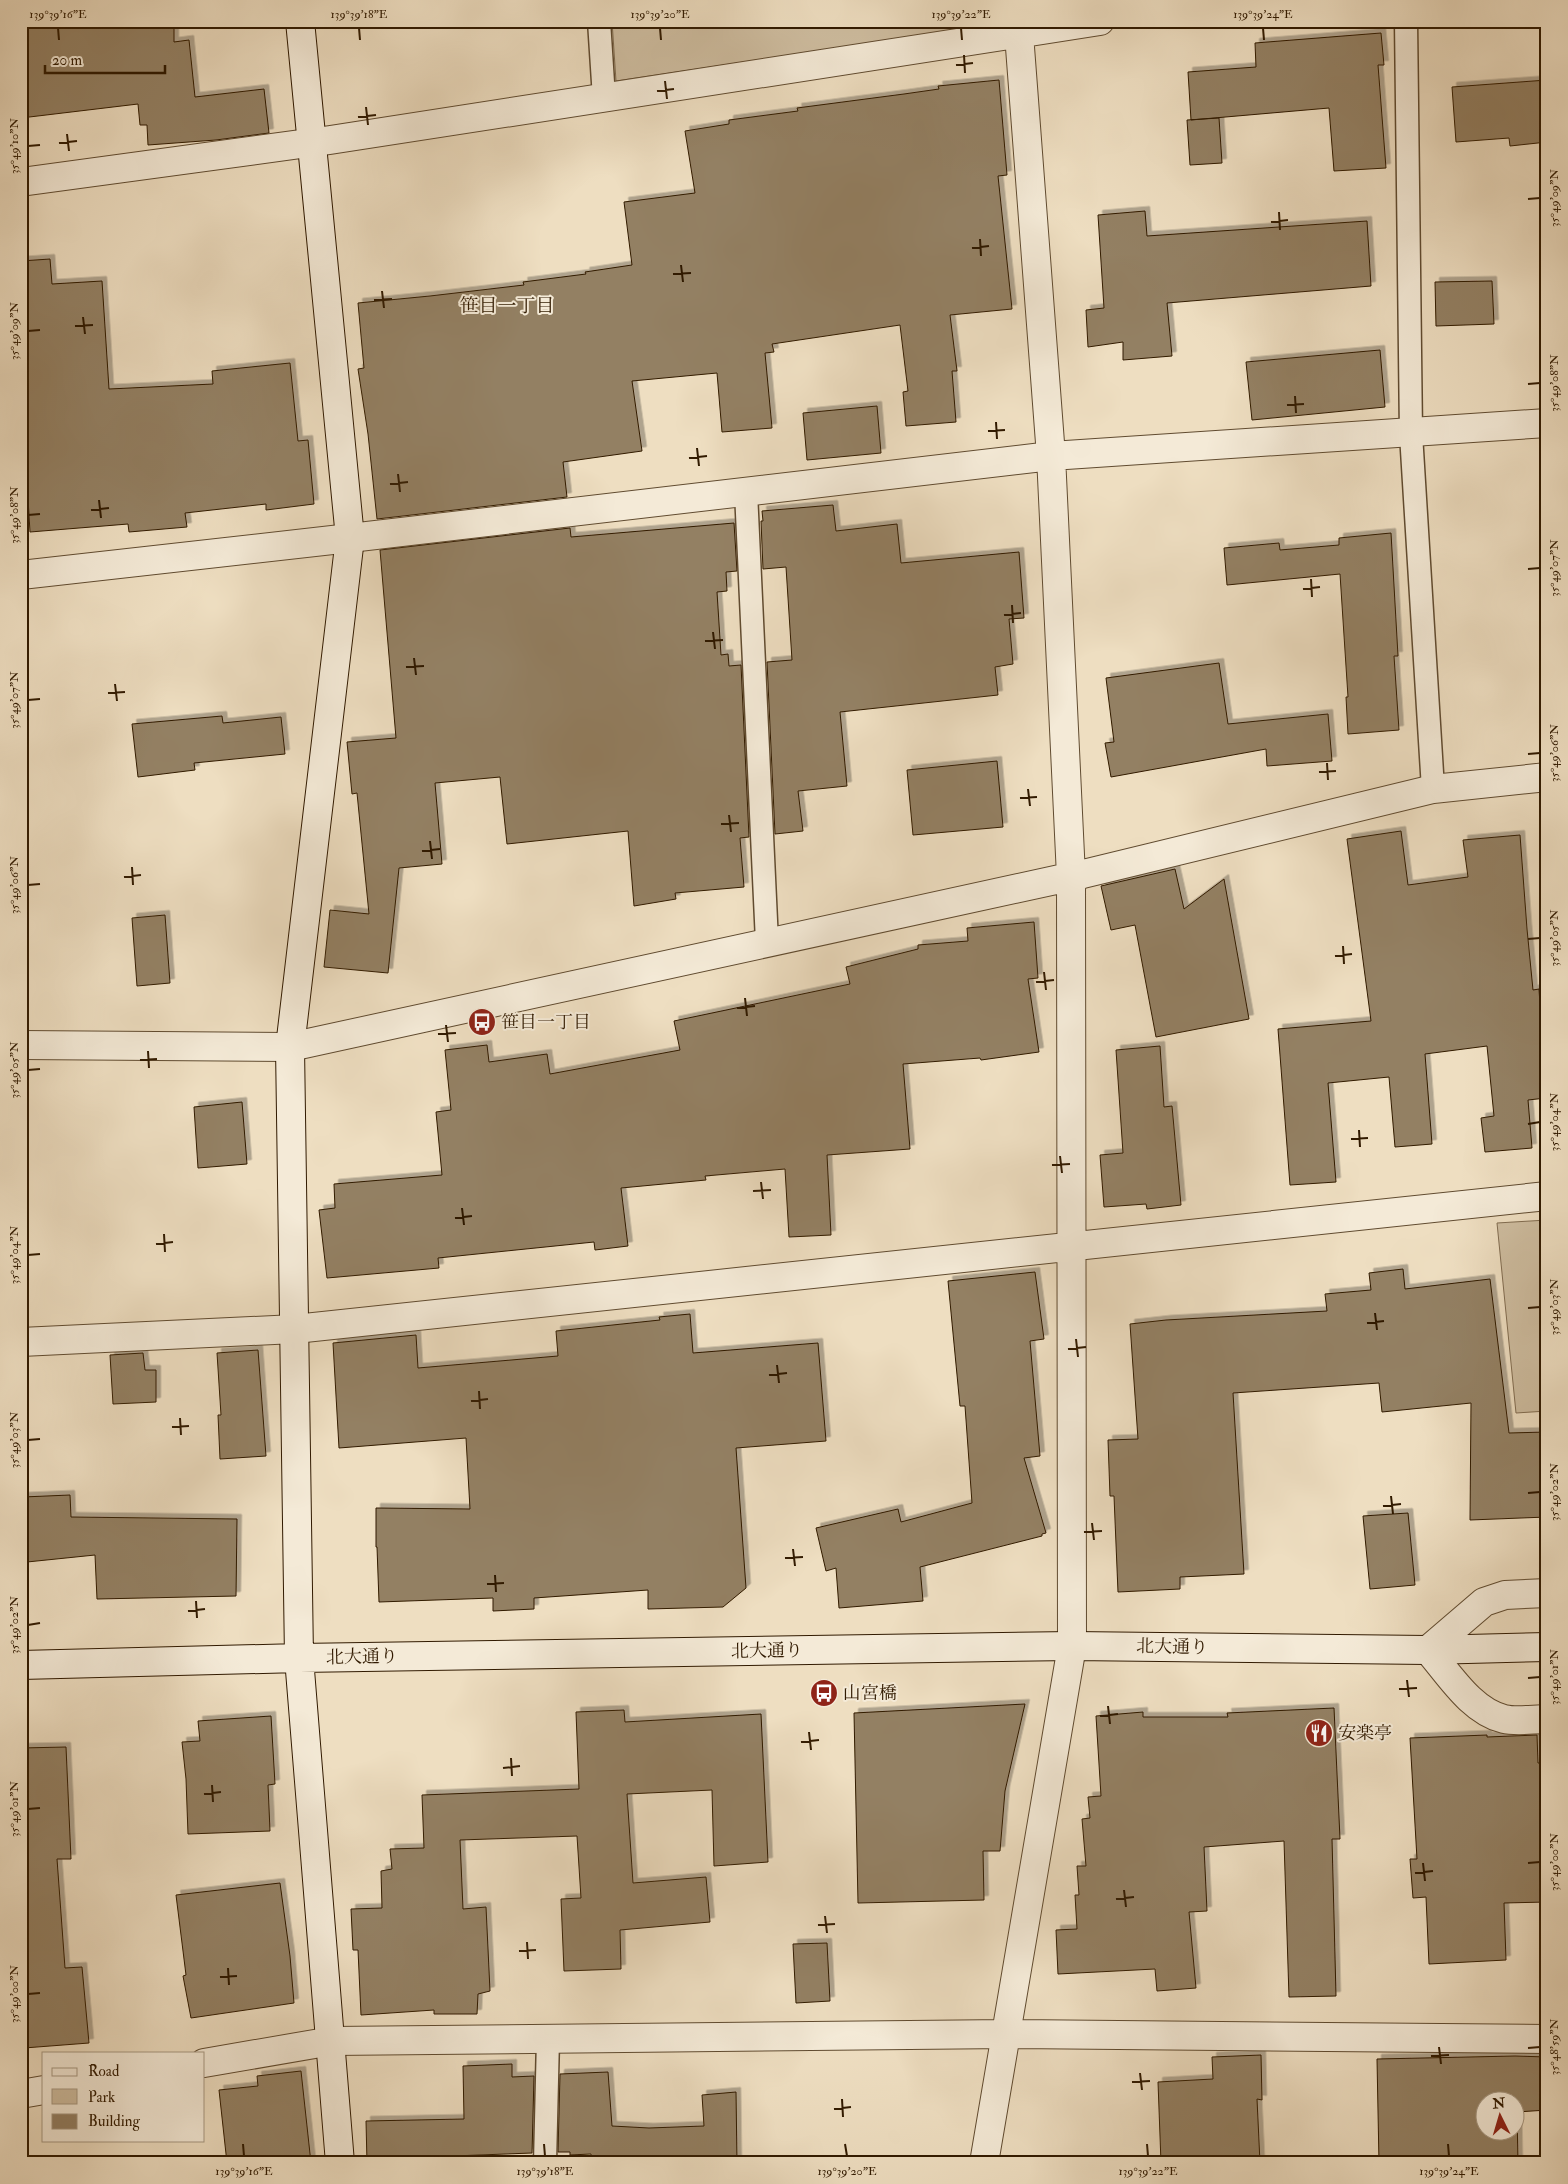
<svg xmlns="http://www.w3.org/2000/svg" width="1568" height="2184" viewBox="0 0 1568 2184" font-family="'IM FELL Double Pica','Noto Serif JP',serif">
<style>
.green{fill:#cebda0;stroke:#806c50}
.building{fill:#938064;stroke:#311a00;fill-rule:evenodd;filter:url(#shadow)}
.lines{fill:none;stroke-linecap:round;stroke-linejoin:round}
.lane-casing{stroke:#604b30;stroke-width:25}
.street-casing{stroke:#604b30;stroke-width:30}
.secondary-casing{stroke:#311a00;stroke-width:30}
.lane{stroke:#f4ead7;stroke-width:22}
.street{stroke:#f4ead7;stroke-width:28}
.secondary{stroke:#f4ead7;stroke-width:28}
.ticks{fill:none;stroke:#311a00;stroke-width:2}
.labels{text-anchor:middle;dominant-baseline:central;stroke-width:4;stroke-linejoin:round;paint-order:stroke}
.poi-label{font-size:18px;fill:#311a00;stroke:#f4ead7;text-anchor:start}
.street-label{font-size:18px;fill:#311a00;stroke:#f4ead7}
.neighbourhood-label{font-size:19px;fill:#311a00;stroke:#f4ead7}
.neatline{fill:none;stroke:#311a00;stroke-width:2}
.ticks-label{font-size:12px;text-anchor:middle;fill:#311a00}
</style>
<defs>
<filter id="shadow"><feDropShadow dx="4.5" dy="-4.5" stdDeviation="0" flood-color="#0004"/></filter>
</defs>
<rect width="100%" height="100%" fill="#eedec1"/>
<filter id="stains"><feTurbulence type="fractalNoise" baseFrequency=".004" numOctaves="4"/><feColorMatrix values="0 0 0 0 .2 0 0 0 0 .09 0 0 0 0 .02 0 0 0 .5 -.17"/></filter>
<radialGradient id="worn" r=".72"><stop offset=".6" stop-color="#630" stop-opacity="0"/><stop offset="1" stop-color="#630" stop-opacity=".3"/></radialGradient>
<path class="green" d="M612,21h393v2l-389,58z
M1547,1220v191l-31,2 -19,-190z"/>
<path class="building" d="M21,21h153v21l15,-2 6,57 69,-8 5,44 -53,7 -68,5 -1,-20h-7l-2,-21 -117,14z
M1381,33l3,32h-6l8,103 -52,3 -5,-63 -138,12 -3,-48 68,-5 -1,-24z
M999,80l8,95 -9,1 14,133 -62,6 7,56h-5l4,51 -50,4 -3,-34 5,-1 -8,-66 -128,19 2,8 -9,1 7,75 -50,4 -5,-59 -85,8 10,70 -79,11 4,35 -190,22 -9,-85 -10,-65 6,-1 -6,-65 72,-7 94,-11 -1,-3 63,-8 -1,-2 47,-7 -8,-63 71,-9 -10,-62 44,-7v-4l69,-9 -1,-3 107,-14 35,-5 -1,-3z
M1547,80v62l-37,4 -1,-8 -53,4 -4,-55z
M1219,118l3,45 -32,2 -3,-45z
M1145,211l2,25 220,-15 4,65 -204,17 5,53 -49,4v-18l-35,5 -2,-37 18,-2 -6,-93z
M50,259l2,25 50,-3 7,108 104,-5 -1,-13 78,-8 8,78 10,-1 6,64 -48,6v-6l-81,9 2,14 -58,5 -1,-8 -98,8 -9,-150v-121z
M1492,281l2,43 -58,2 -1,-44z
M1380,350l5,57 -133,13 -6,-58z
M877,406l4,47 -74,7 -4,-47z
M833,505l3,26 61,-7 4,39 118,-11 5,66 -15,1 4,45 -18,3 3,28 -158,17 7,74 -49,5 5,40 -28,3 -8,-172 25,-2 -6,-93 -23,2 -2,-48h2l-1,-10z
M734,523l3,48 -11,1 1,19 -10,1 4,63 7,-1 1,12 12,-1 8,172 -9,1 4,49 -69,6 1,6 -42,7 -6,-75 -121,13 -7,-67 -65,6 7,81 -43,4 -11,105 -64,-6 6,-57 39,4 -12,-121 -5,1 -5,-52 49,-4 -16,-188 190,-22 1,9z
M1391,533l7,123h-4l5,74 -51,4 -2,-37h2l-8,-123 -113,11 -3,-37 55,-5 1,7 59,-5v-7z
M1219,663l9,61 100,-10 4,47 -65,5 -1,-17 -155,28 -6,-34 9,-1 -8,-64z
M222,716l1,7 58,-6 4,37 -91,9 1,7 -57,7 -6,-53z
M997,761l6,66 -90,8 -6,-65z
M1401,831l7,54 60,-8 -5,-37 57,-5 7,94 6,61 6,-1 7,109 -18,2 4,48 -47,4 -4,-34 13,-2 -7,-70 -62,8 7,90 -37,3 -6,-70 -61,6 8,99 -46,3 -12,-156 93,-8 -24,-182z
M1175,869l9,40 40,-30 25,140 -93,18 -21,-112 -24,5 -10,-44z
M165,915l5,68 -33,3 -5,-68z
M1034,922l4,56 -10,1 11,73 -58,8 -1,-2 -77,6 7,85 -83,6 4,80 -42,2 -4,-68 -80,7 1,4 -85,8 7,58 -33,4 -1,-8 -156,16 1,10 -112,10 -8,-68 16,-2 -1,-24 108,-9 -6,-63 15,-2 -6,-60 42,-5 2,17 58,-8 3,20 130,-24 -6,-29 176,-37 -4,-17 72,-18v-4l50,-4 -1,-13z
M1160,1046l4,61 8,-1 9,99 -34,4 -1,-5 -42,3 -4,-52 23,-2 -7,-103z
M242,1102l5,62 -49,4 -4,-61z
M1403,1269l2,20 85,-10 19,154 38,-1v85l-77,3 1,-117 -89,9 -3,-29 -146,10 11,181 -64,3v12l-62,3 -4,-96h-4l-2,-56 30,-1 -8,-115 36,-4 161,-9 -2,-17 46,-4 -2,-17z
M1035,1272l9,67 -14,2 10,115 -16,2 22,75 -4,1v2l-122,31 3,34 -84,7 -3,-40 -10,3 -10,-43 82,-19 3,13 71,-19 -7,-97h-5l-12,-125z
M690,1314l3,39 125,-10 8,98 -90,7 10,140 -23,19 -75,2v-19l-114,8v11l-41,2v-13l-114,4 -2,-55h-1v-39l94,1 -4,-71 -127,10 -6,-105 83,-8 2,33 140,-12 -2,-25 104,-11 -1,-3z
M258,1350l8,106 -46,3 -2,-44h3l-4,-62z
M143,1353l2,17h11v32l-43,2 -3,-49z
M70,1495l1,22 166,2 -1,77 -139,3 -2,-44 -68,7 -4,-65z
M1408,1513l7,72 -45,4 -7,-73z
M1025,1704l-20,87 -5,60h-17l1,49 -126,3 -4,-190z
M1334,1708l6,131h-8l4,157 -47,1 -5,-156 -80,6 3,64 -18,1 7,76 -39,3 -2,-22 -97,5 -2,-44 21,-1 -2,-34h4l-2,-29h9l-4,-47 8,-1 -2,-21 13,-1 -5,-80 47,-4v5h85l-1,-4z
M624,1710l1,12 136,-8 7,148 -54,4 -2,-76 -85,4 6,89 73,-6 4,45 -90,8 1,39 -57,2 -3,-72 20,-1 -4,-62 -117,4 3,69 23,-2 4,84 -12,3 -1,20h-43v-4l-73,5 -3,-65h-5l-2,-41 31,-1 -1,-37 11,-2 -2,-20 34,-1 -2,-53 157,-6 -3,-77z
M271,1716l4,68 -7,1 2,46 -82,3 -2,-55 -4,-37 18,-1 -2,-20z
M1487,1735v2l50,-2 1,28h9v139l-43,1 2,57 -77,4 -3,-67 -13,1 -3,-39h7l-7,-121z
M66,1747l5,112h-14l8,109 17,-1 7,76 -65,5 -3,-29v-271z
M280,1883l10,73 4,47 -103,15 -8,-42 3,-1 -10,-80z
M827,1943l3,58 -34,2 -3,-59z
M1261,2055l1,45 -5,-1 3,64h-99l-3,-81 55,-3 -1,-22z
M1515,2056l32,1v53l-30,2 1,51h-139l-2,-104zM1486,2102h30v30h-30z
M512,2064v13l22,-1 -2,77 -79,3v7h-86l-1,-42 98,-2 -1,-53z
M301,2071l10,92h-84l-8,-73 39,-4 -1,-10z
M608,2072l4,54 37,2 55,-2 -2,-31 34,-3 1,71h-146v-9l-21,1v-3h-12l2,-78z"/>
<g class="lines">
<g class="lane-casing">
<path id="lane" d="M599,21l5,77
M1406,21l5,413 22,355
M746,492l21,450
M545,2163l3,-125"/>
</g>
<g class="street-casing">
<path id="street" d="M21,182l309,-42 770,-119
M21,575l329,-37 701,-82 496,-33
M21,1045l269,2 793,-173 350,-85 114,-12
M21,1342l274,-13 1252,-133
M1547,1593l-42,2 -21,7 -56,48c21,24 43,61 76,69 13,3 30,0 43,0
M204,2063l128,-22 675,-7 540,5
M21,2094l23,-4
M984,2163l88,-517 -1,-770 -20,-420 -33,-435"/>
</g>
<g class="secondary-casing">
<path id="secondary" d="M300,21l50,517 -60,509 9,611 41,505
M21,1665l278,-7 773,-12 356,4 119,-3"/>
</g>
<use href="#lane" class="lane"/>
<use href="#street" class="street"/>
<use href="#secondary" class="secondary"/>
</g>
<path class="ticks" d="M58,28l1,12M359,28l1,12M660,28l1,12M961,28l1,12M1263,28l1,12M964,55l1,18M956,65l17,-2M665,81l2,18M657,91l17,-2M366,107l2,18M358,117l18,-2M67,134l2,17M59,143l18,-2M28,146l12,-1M1528,199l12,-1M1279,212l1,18M1271,222l17,-2M980,239l1,17M972,248l17,-2M681,265l2,17M673,274l18,-1M382,291l2,17M374,300l18,-1M83,317l2,17M75,326l18,-1M28,331l12,-1M1528,384l12,-1M1295,396l1,17M1287,405l17,-1M996,422l1,17M988,431l17,-1M697,448l2,18M689,458l18,-2M398,474l2,18M390,484l18,-2M99,500l2,18M91,510l18,-2M28,515l12,-1M1528,569l12,-1M1311,579l1,18M1303,589l17,-2M1012,605l1,18M1004,615l17,-2M713,632l2,17M705,641l18,-1M414,658l2,17M406,667l18,-1M115,684l2,17M108,693l17,-1M28,700l12,-1M1528,754l12,-1M1327,763l1,17M1319,772l17,-1M1028,789l2,17M1020,798l17,-1M729,815l2,17M721,824l18,-1M430,841l2,18M422,851l18,-2M132,867l1,18M124,877l17,-2M28,885l12,-1M1528,939l12,-1M1343,946l1,18M1335,956l17,-2M1044,972l2,18M1036,982l18,-2M745,998l2,18M737,1008l18,-2M446,1025l2,17M438,1034l18,-1M148,1051l1,17M140,1060l17,-1M28,1070l12,-1M1528,1124l12,-2M1359,1130l1,17M1351,1139l17,-1M1060,1156l2,17M1052,1165l18,-1M761,1182l2,17M753,1191l18,-1M462,1208l2,17M455,1218l17,-2M164,1234l1,18M156,1244l17,-2M28,1255l12,-1M1528,1308l12,-1M1375,1313l2,17M1367,1323l17,-2M1076,1339l2,18M1068,1349l18,-2M777,1365l2,18M769,1375l18,-2M479,1391l1,18M471,1401l17,-2M180,1418l1,17M172,1427l17,-1M28,1440l12,-1M1528,1493l12,-1M1391,1496l2,18M1383,1506l18,-2M1092,1523l2,17M1084,1532l18,-1M793,1549l2,17M785,1558l18,-1M495,1575l1,17M487,1584l17,-1M196,1601l1,17M188,1611l17,-2M28,1625l12,-2M1528,1678l12,-1M1407,1680l2,17M1399,1689l18,-1M1108,1706l2,18M1100,1716l18,-2M809,1732l2,18M801,1742l18,-2M511,1758l1,18M503,1768l17,-2M212,1785l1,17M204,1794l17,-2M28,1809l12,-1M1423,1863l2,18M1528,1863l12,-1M1415,1873l18,-2M1124,1890l2,17M1116,1899l18,-2M825,1916l2,17M818,1925l17,-1M527,1942l1,17M519,1951l17,-1M228,1968l1,17M220,1977l17,-1M28,1994l12,-1M1439,2047l2,17M1528,2048l12,-1M1431,2056l18,-1M1140,2073l2,17M1132,2082l18,-1M842,2099l1,18M834,2109l17,-2M243,2144l1,12M544,2144l1,12M845,2144l2,12M1147,2144l1,12M1448,2144l1,12"/>
<defs>
<g id="bus-disc" transform="scale(1.4375)"><circle r="9.5" fill="#8f2418" stroke="#f4ead7"/><path d="M-5-6H5V4H4V6H2V4H-2V6H-4V4H-5ZM-3.5-4V0h7V-4ZM-3.5 1.2v1.5H-2V1.2ZM2 1.2v1.5H3.5V1.2Z" fill="#fff"/></g>
<g id="restaurant-disc" transform="scale(1.4375)"><circle r="9.5" fill="#8f2418" stroke="#f4ead7"/><path d="M-5-6h1v4h1v-4h1v4h1v-4h1v5L-1.5 .5V6h-2V.5L-5-1ZM5-6V6H3V1.5H1.5Q1.5-4 5-6Z" fill="#fff"/></g>
</defs>
<g fill-rule="evenodd">
<use href="#bus-disc" x="482" y="1022"/>
<use href="#bus-disc" x="824" y="1693"/>
<use href="#restaurant-disc" x="1319" y="1733"/>
</g>
<g class="labels">
<g class="poi-label">
<text x="501" y="1022">笹目一丁目</text>
<text x="843" y="1693">山宮橋</text>
<text x="1338" y="1733">安楽亭</text>
</g>
<g class="street-label">
<text transform="translate(1172 1647) rotate(1)">北大通り</text>
<text transform="translate(767 1651) rotate(-1)">北大通り</text>
<text transform="translate(362 1657) rotate(-1)">北大通り</text>
</g>
<g class="neighbourhood-label">
<text x="507" y="306">笹目一丁目</text>
</g>
</g>
<rect width="1568" height="2184" fill="none" stroke="#eedec1" stroke-width="55"/>
<rect x="42" y="2052" width="162" height="90" fill="#f4ead7" stroke="#a69781"/>
<rect x="52" y="2068" width="25" height="8" fill="#f4ead7" stroke="#a69781"/>
<text x="88" y="2076" font-size="15" fill="#311a00">Road</text>
<rect x="52" y="2089" width="25" height="15" fill="#cebda0" stroke="#a69781"/>
<text x="88" y="2102" font-size="15" fill="#311a00">Park</text>
<rect x="52" y="2114" width="25" height="15" fill="#938064" stroke="#a69781"/>
<text x="88" y="2126" font-size="15" fill="#311a00">Building</text>
<g transform="translate(1500 2116) rotate(355)"><circle r="24" fill="#f4ead7" stroke="#a69781"/>
<path d="M0-4L9 19L0 12L-9 19Z" fill="#8f2418"/>
<text y="-8" font-size="14" font-weight="bold" text-anchor="middle" fill="#311a00">N</text>
</g>
<path d="M45 65v8h120v-8" fill="none" stroke="#311a00" stroke-width="2.5"/>
<text x="52" y="65" font-size="15" fill="#311a00" stroke="#f4ead7" stroke-width="4" paint-order="stroke">20 m</text>
<rect x="28" y="28" width="1512" height="2128" class="neatline"/>
<g class="ticks-label">
<text x="58" y="18">139°39'16"E</text>
<text x="359" y="18">139°39'18"E</text>
<text x="660" y="18">139°39'20"E</text>
<text x="961" y="18">139°39'22"E</text>
<text x="1263" y="18">139°39'24"E</text>
<text transform="translate(14 146) rotate(-90)" y="4">35°49'10"N</text>
<text transform="translate(1554 198) rotate(-90)" y="4">35°49'09"N</text>
<text transform="translate(14 331) rotate(-90)" y="4">35°49'09"N</text>
<text transform="translate(1554 383) rotate(-90)" y="4">35°49'08"N</text>
<text transform="translate(14 515) rotate(-90)" y="4">35°49'08"N</text>
<text transform="translate(1554 568) rotate(-90)" y="4">35°49'07"N</text>
<text transform="translate(14 700) rotate(-90)" y="4">35°49'07"N</text>
<text transform="translate(1554 753) rotate(-90)" y="4">35°49'06"N</text>
<text transform="translate(14 885) rotate(-90)" y="4">35°49'06"N</text>
<text transform="translate(1554 938) rotate(-90)" y="4">35°49'05"N</text>
<text transform="translate(14 1070) rotate(-90)" y="4">35°49'05"N</text>
<text transform="translate(1554 1122) rotate(-90)" y="4">35°49'04"N</text>
<text transform="translate(14 1255) rotate(-90)" y="4">35°49'04"N</text>
<text transform="translate(1554 1307) rotate(-90)" y="4">35°49'03"N</text>
<text transform="translate(14 1440) rotate(-90)" y="4">35°49'03"N</text>
<text transform="translate(1554 1492) rotate(-90)" y="4">35°49'02"N</text>
<text transform="translate(14 1625) rotate(-90)" y="4">35°49'02"N</text>
<text transform="translate(1554 1677) rotate(-90)" y="4">35°49'01"N</text>
<text transform="translate(14 1809) rotate(-90)" y="4">35°49'01"N</text>
<text transform="translate(1554 1862) rotate(-90)" y="4">35°49'00"N</text>
<text transform="translate(14 1994) rotate(-90)" y="4">35°49'00"N</text>
<text transform="translate(1554 2047) rotate(-90)" y="4">35°48'59"N</text>
<text x="244" y="2175">139°39'16"E</text>
<text x="545" y="2175">139°39'18"E</text>
<text x="847" y="2175">139°39'20"E</text>
<text x="1148" y="2175">139°39'22"E</text>
<text x="1449" y="2175">139°39'24"E</text>
</g>
<rect width="100%" height="100%" filter="url(#stains)"/>
<rect width="100%" height="100%" fill="url(#worn)"/>
</svg>
